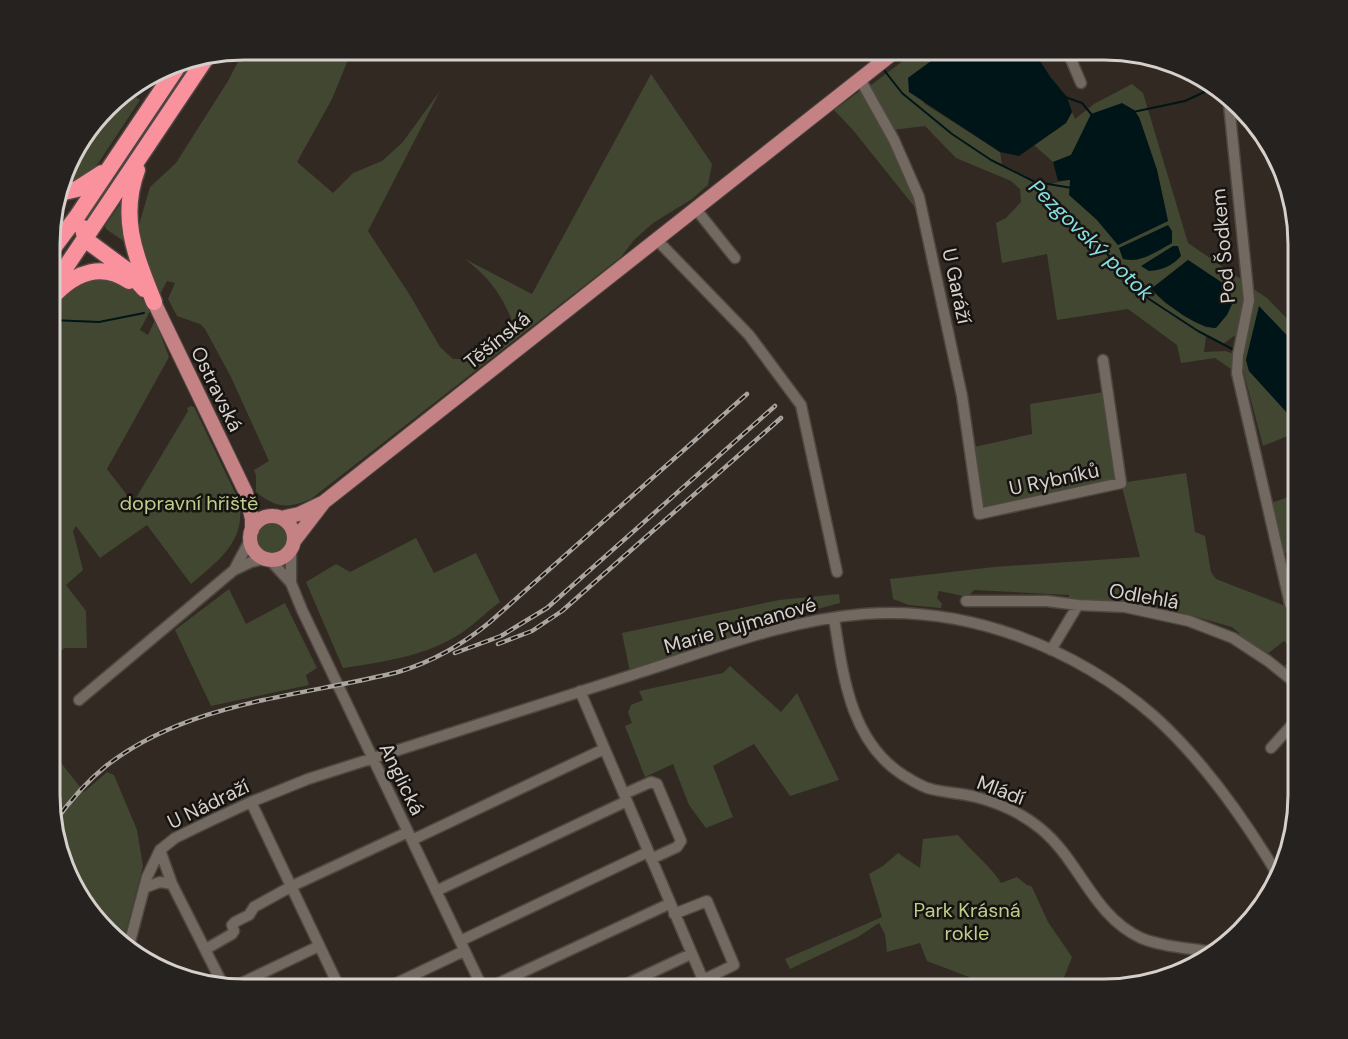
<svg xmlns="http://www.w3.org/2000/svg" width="1348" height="1039" viewBox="0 0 1348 1039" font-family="'DM Sans',sans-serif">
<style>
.green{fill:#424732;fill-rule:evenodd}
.water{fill:#001517}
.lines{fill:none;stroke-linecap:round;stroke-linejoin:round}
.stream{stroke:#001517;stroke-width:2}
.minor-casing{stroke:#4e4741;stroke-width:13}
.major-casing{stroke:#4e4741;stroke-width:16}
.highway-casing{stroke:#4e4741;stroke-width:19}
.minor{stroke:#726960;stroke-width:10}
.major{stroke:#c48285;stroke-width:14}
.highway{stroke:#fa929d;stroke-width:16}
.rail-casing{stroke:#aba5a0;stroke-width:4.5}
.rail{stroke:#171310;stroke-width:2;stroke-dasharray:7;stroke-linecap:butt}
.labels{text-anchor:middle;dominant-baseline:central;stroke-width:5;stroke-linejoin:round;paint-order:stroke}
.street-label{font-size:20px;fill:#d5d0cb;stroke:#171310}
.park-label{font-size:20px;fill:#bdcd8b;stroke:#171310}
.water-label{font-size:21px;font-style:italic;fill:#83e0e4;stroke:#171310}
.rim{fill:none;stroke:#d5d0cb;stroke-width:3}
</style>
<rect width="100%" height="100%" fill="#322922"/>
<path class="green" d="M244,50h108l-20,49 -35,63 36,31 20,-20 29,-12 20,-18 38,-52 -72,140 43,66 29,50 13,12h8l17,-7 29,-21 4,-13c-11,-26 -23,-41 -46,-59l67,35 119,-220 61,90 -4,21 -16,14 -39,24 -19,17 -13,17 -310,242c-23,10 -35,9 -55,-7v-16l-2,-6 15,-9 -38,-84 -26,-48 -5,-5 -23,-8 -9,-17 7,-16 -8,-2 -9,17 -22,-63 14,-48 26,-24 52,-82z
M917,50h29l-38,28 17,26 75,48 2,13 33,17 16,2 20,-5 26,41 21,25 50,-24 -11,-51 -18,-53 -68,38 -18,7 -19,-17 32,-22 6,-11 3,7 19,-15 38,-20 11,9 45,150 60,41 -6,50 -8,2 -11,8 -17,-8 -2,16 21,-1 13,4 -1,18 -22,-15 -34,5 -4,-18 -49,-36 -71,11 -10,-66 -45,9 -6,-40 10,-5 15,-16 -1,-13 -9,-8 -55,-23 -31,-32 -33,4 -22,-44zM1144,237l28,6 -12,6 -37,9 -4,-10zM1188,260l36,24 -17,44 -42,-25 -14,-14z
M861,90c20,37 48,79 56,120l-64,-80 -19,-20z
M136,97l4,3 -41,62 -15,17 -22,7 13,-39 27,-33z
M125,197v45l-19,-13 -1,-3z
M90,277c30,5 44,4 60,34l-10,19 8,5 7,-15 14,37 -62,112 26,34 55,-92 -1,-3 4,-2 3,1 45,94c8,40 -21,60 -48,83l-44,-59 -47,33 -24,-32 -3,5 10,39 -17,15 20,26 1,37h-23l-9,10 1,30 4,8 -6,4 4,59 26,33 23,-20 7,3 23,55 6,36 -21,80 -6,-5 -46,-60 -20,-73 1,-499 12,-15z
M1252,288l15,10 31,32v17l-39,-40 -13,53 3,11 41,45 6,2 2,-4v28l-8,-7 -27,11 -22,-84z
M1104,392l14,88 -134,29 -10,-62 58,-13 -2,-30z
M1186,473l9,59 10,4 6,36 5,7 82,32v51l-14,11 -4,-3 18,-16 -14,-13 -17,13 -27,-16 -1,-5 -7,-6 -64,-18 -3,5 -24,-5 -2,-6 -11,-2 -59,-1v-5l-95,-5 -6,7 -29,-6 -2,7 5,6 -1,4 -32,-3 -16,-6 -3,-20 104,-12 146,-10 -19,-74z
M1298,494v55l-18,6 -12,-51z
M256 538a16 16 0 1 1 32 0a16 16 0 1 1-32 0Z
M416,538l18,35 42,-20 24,49c-15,11 -29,26 -45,35 -34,20 -73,25 -112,31l-37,-86 30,-18 14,8z
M229,589l17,35 39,-21 32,65 -11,7 3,10 -98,21 -36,-76z
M839,594l1,9 -87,23 1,5 -124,41 -8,-39 157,-33z
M730,666l51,46 16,-19 42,87 -49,16 -36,-52 -41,22 20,51 -27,11 -17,-23 -16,-41 -28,13 -20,-51 7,-3 -4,-11 3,-7 12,-5 -4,-9 84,-18z
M958,835c14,17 32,30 43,48l16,-6 11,9 1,-1 3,2 16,35 24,35 -10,26 18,1 5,5h-66l-17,-7 -12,3 -63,-24 -7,-18 -33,9 -2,-18 -6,-11 -21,14 -68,32 -5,-10 97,-42 -13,-43 14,-8 15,-13 22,15 3,-29z"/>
<path class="water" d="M946,50h87l18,28 16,19 5,15 -6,11 -47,33 -19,-4 -91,-60 -1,-14z
M1122,103l12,7 5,7 18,53 11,51 -50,24 -21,-25 -28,-25 1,-15 -12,1 -5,-19 18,-7 20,-41z
M1168,225l4,6v12c-15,8 -32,21 -49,16l-4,-11z
M1173,246h5l3,10c-9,10 -19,14 -32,15l-8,-5z
M1188,260l36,24 9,18 -6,13 -11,13c-20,0 -50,-24 -65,-39z
M1259,306l39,41v67l-2,5 -6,-3 -41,-45 -3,-11z"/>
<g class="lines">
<path class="stream" d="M862,50l10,9
M884,70l18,23 50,41 39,26 44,22 37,34 77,83 49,32 36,19
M1065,97l17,6 10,12
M1133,112l52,-11 30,-14
M1036,182l36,6
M51,320l48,2 45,-9"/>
<g class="minor-casing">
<path id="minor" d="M1067,50l14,33
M860,79l34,61 25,57 43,199 17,118 142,-31 -18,-123
M1228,95l21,205 -11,55 -1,18 53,231 8,7
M695,208l40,50
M656,239l93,96 52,70 36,167
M270,560l21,23 11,27 181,379
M234,570l16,-30
M291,583v-33
M966,601h81l31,4 47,2 64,14 44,17 35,23 30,24
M834,618c9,57 16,123 69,157 8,5 19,12 28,14 15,4 30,4 45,8 23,6 47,17 65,32 39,32 52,87 100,109 22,9 48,10 71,14
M1051,650l27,-45
M580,691l127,298
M79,700l155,-130 17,-8 13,-3
M1271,748l27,-30
M624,794l27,-12 6,2 24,57 -4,6 -26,12
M251,802l89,187
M412,840l192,-91
M160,850l12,34 52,103
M144,888l16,-6 12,2
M436,891l191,-90
M674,914l33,-13 27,64 -31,15
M460,941l188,-89
M128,949l19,-72 13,-27 15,-12 35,-17 41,-19 57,-23c107,-34 214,-69 321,-103 77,-24 155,-56 235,-62 105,-8 212,34 290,102 50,45 91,104 125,161
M206,949l26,-15 2,-3 -2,-6 3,-3 14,-7 5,-8 38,-21 116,-54
M229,989l90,-43
M384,989l80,-38
M486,989l183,-85
M616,989l75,-35"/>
</g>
<g class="major-casing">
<path id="major" d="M154,302l92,191 6,26v11
M250 538a22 22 0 1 1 44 0a22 22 0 1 1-44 0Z
M281,518l18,-4 23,-11
M294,541l30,-39 573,-452"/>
</g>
<g class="highway-casing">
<path id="highway" d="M137,170c-18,49 -1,86 17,132
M60,193l17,-4 25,-16
M83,228l2,10 5,5 38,28 16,18
M51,251l27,-36 104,-155
M51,289l157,-234
M56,293c21,-21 47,-30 73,-12"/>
</g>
<use href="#minor" class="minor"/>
<use href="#major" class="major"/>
<use href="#highway" class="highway"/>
<g class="rail-casing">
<path id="rail" d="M498,644l34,-13 30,-20 219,-193
M455,653l46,-17 46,-28 228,-202
M54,823c15,-21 32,-41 52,-57 84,-65 193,-69 292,-94 34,-10 64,-27 92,-50l257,-228"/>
</g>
<use href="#rail" class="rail"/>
</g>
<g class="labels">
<g class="street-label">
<text transform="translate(1223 246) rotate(-95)">Pod Šodkem</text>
<text transform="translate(957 286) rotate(78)">U Garáží</text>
<text transform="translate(497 340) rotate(-39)">Těšínská</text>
<text transform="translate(217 389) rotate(64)">Ostravská</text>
<text transform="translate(1054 479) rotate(-12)">U Rybníků</text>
<text transform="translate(1144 596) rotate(10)">Odlehlá</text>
<text transform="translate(740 625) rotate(-16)">Marie Pujmanové</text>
<text transform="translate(402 779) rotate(64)">Anglická</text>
<text transform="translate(1001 790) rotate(21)">Mládí</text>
<text transform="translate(208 804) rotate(-26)">U Nádraží</text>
</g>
<g class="park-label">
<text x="189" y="503">dopravní hřiště</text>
<text x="967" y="910">Park Krásná<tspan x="967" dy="23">rokle</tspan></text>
</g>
<g class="water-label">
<text transform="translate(1091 240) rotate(44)">Pezgovský potok</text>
</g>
</g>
<path d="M0 0H1348V1039H0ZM244 60H1104A184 184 0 0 1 1288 244V795A184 184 0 0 1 1104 979H244A184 184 0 0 1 60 795V244A184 184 0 0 1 244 60Z" fill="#26221f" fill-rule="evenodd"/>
<path class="rim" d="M244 60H1104A184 184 0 0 1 1288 244V795A184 184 0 0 1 1104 979H244A184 184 0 0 1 60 795V244A184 184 0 0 1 244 60Z"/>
</svg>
